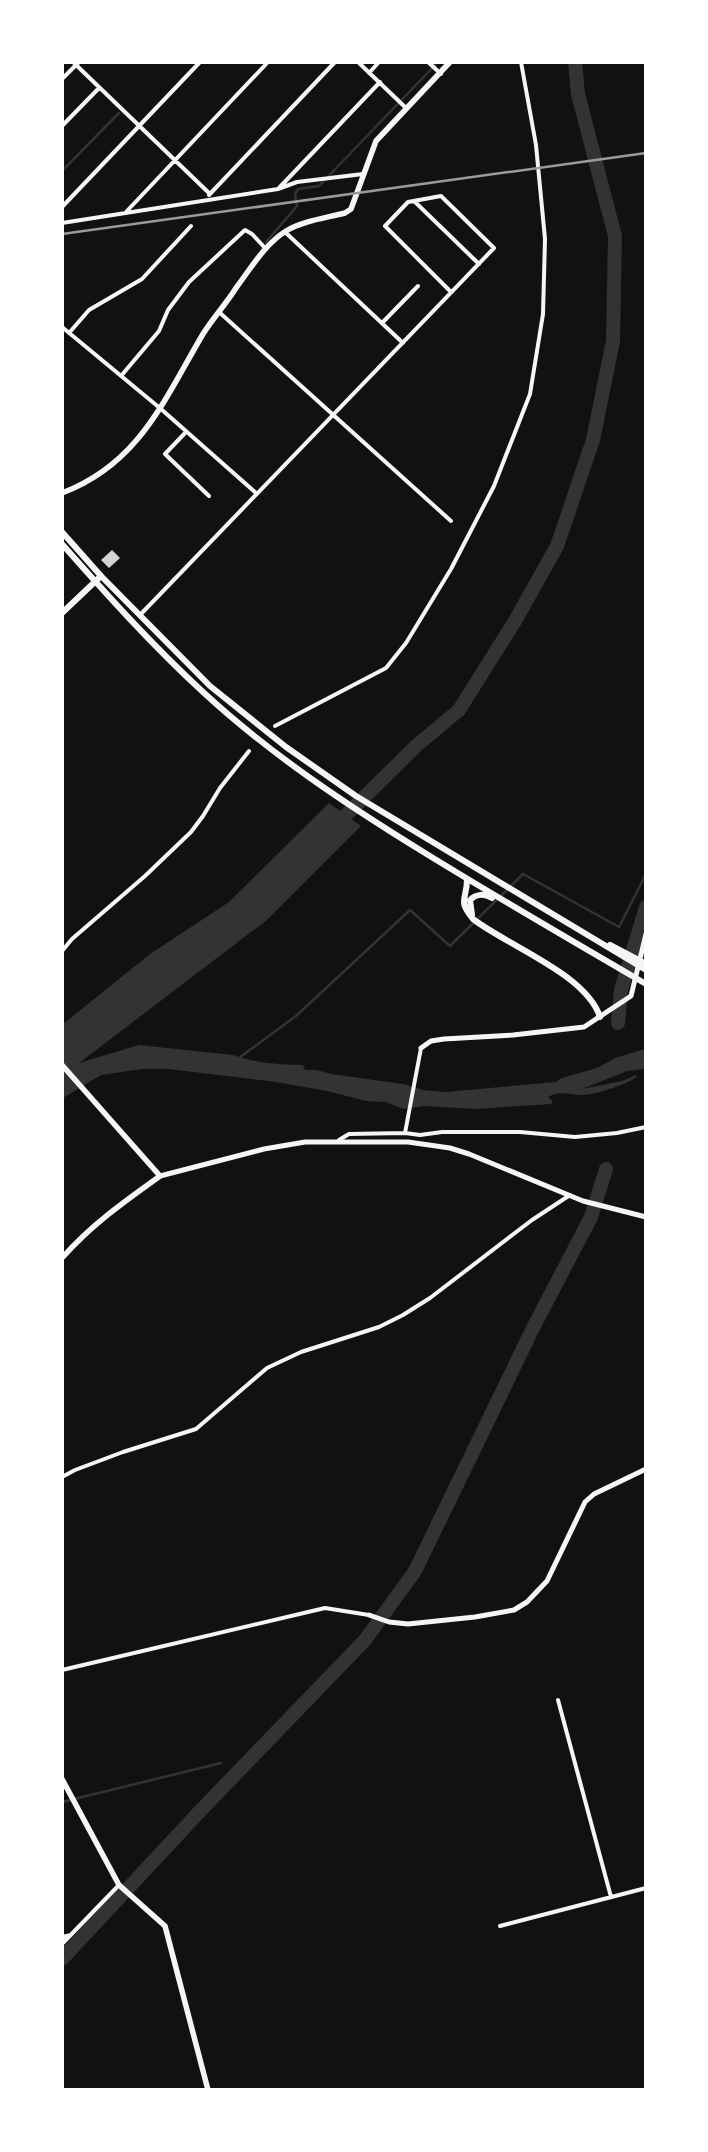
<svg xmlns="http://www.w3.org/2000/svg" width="708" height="2152" viewBox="0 0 708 2152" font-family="'Roboto Condensed',sans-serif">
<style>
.water{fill:#333}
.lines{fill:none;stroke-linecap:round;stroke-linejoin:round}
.stream{stroke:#333;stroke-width:2.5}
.river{stroke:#333;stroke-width:14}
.building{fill:#d3d3d3}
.minor{stroke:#f5f5f5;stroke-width:4}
.tertiary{stroke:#f5f5f5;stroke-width:5}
.secondary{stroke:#f5f5f5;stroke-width:5.5}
.primary{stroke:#f5f5f5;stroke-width:6}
.trunk{stroke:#f5f5f5;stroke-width:6}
.rail{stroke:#9a9a9a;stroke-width:2.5}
</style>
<rect width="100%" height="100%" fill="#111"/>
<path class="water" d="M329,803l32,23 -94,94 -188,143 60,-18 94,10c22,8 46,10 70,10l2,5h12l14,4 72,10 20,6 22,2 111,-10 6,-4 35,-10 18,-10 30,-9v20l-18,2 -45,18 40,-8 14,-6 1,2c-9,7 -43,18 -55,18 -12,0 -23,-5 -34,2l5,4 -2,3 -77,5 -49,-3 -22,3 -17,-7 -20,-1 -39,-10 -51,-9 -108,-13h-26l-41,6 -38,23v-74l87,-70 79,-52z"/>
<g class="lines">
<path class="stream" d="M62,171l57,-58
M266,242l31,-36 -2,-12 3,-5 21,-3 119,-124
M239,1058l57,-42 114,-106 40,36 73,-72 96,53 27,-53
M62,1802l159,-39"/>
<path class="river" d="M334,827l82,-81 43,-36 56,-89 42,-75 36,-106 20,-99 2,-105 -37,-142 -3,-32
M618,1023l3,-33 25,-83
M62,1959l140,-150 163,-169 50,-69 119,-245 57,-109 15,-48"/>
</g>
<path class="building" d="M112,550l8,8 -11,10 -8,-8z"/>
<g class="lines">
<path class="minor" d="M73,62l136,131
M358,62l48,46
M428,62l13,12
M369,73l10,-11
M62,79l17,-17
M62,126l37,-38
M279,188l101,-106
M209,195l126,-133
M414,201l65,63
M62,207l138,-145
M126,212l142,-150
M62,223l216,-34 19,-7 66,-8
M285,232l118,111
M219,312l232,209
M382,323l36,-37
M62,327l99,82 95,84
M69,333l20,-23 53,-31 49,-53
M121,376l38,-45 9,-21 21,-28 56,-52 7,4 14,15
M185,433l-20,21 44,42
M140,615l354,-367 -53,-52 -33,6 -23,24 66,66
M275,726l111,-58 20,-25 45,-74 43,-83 36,-92 13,-80 2,-75 -9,-94 -15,-83
M62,951l10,-12 73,-63 46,-44 12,-16 17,-28 29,-37
M405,1133l15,2 22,-3h78l55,5 42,-4 29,-6
M339,1140l10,-6 56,-1 16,-85
M62,1477l13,-7 48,-18 73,-23 71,-61 34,-16 78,-25 24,-12 27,-17 102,-78 38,-25
M62,1670l263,-62 44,7
M558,1700l53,197
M500,1926l146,-38
M62,1937l9,-2
M62,1944l57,-59"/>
<path class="tertiary" d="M421,1048l10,-7 13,-2 69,-4 71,-8 47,-31 15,-62
M160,1176l104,-27 41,-7h103l42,6 19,6 114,47 63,16
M369,1615l20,7 19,2 67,-7 39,-7 13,-8 20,-21 38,-79 9,-8 52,-25"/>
<path class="secondary" d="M62,493c77,-29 102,-93 141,-159 10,-16 23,-30 33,-46 15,-20 29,-44 50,-57 16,-10 40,-13 59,-18l6,-4 25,-68 74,-79
M62,1065l98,111c-35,25 -69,49 -98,82
M62,1779l57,106 46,41 43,164"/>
<path class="primary" d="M62,613l39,-37"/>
<path class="trunk" d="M62,532l39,44 109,110 76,61 70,49 290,174
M62,544c45,51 91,102 141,148 67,62 144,113 222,161 73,45 147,88 221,131
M467,879c0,22 -10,20 6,40 35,27 113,55 127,98
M472,915l-2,-15c6,-6 14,-7 22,-2
M610,945l36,19"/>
<path class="rail" d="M62,234l584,-81"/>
</g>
<rect width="708" height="2152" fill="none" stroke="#ffffff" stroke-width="128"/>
</svg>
